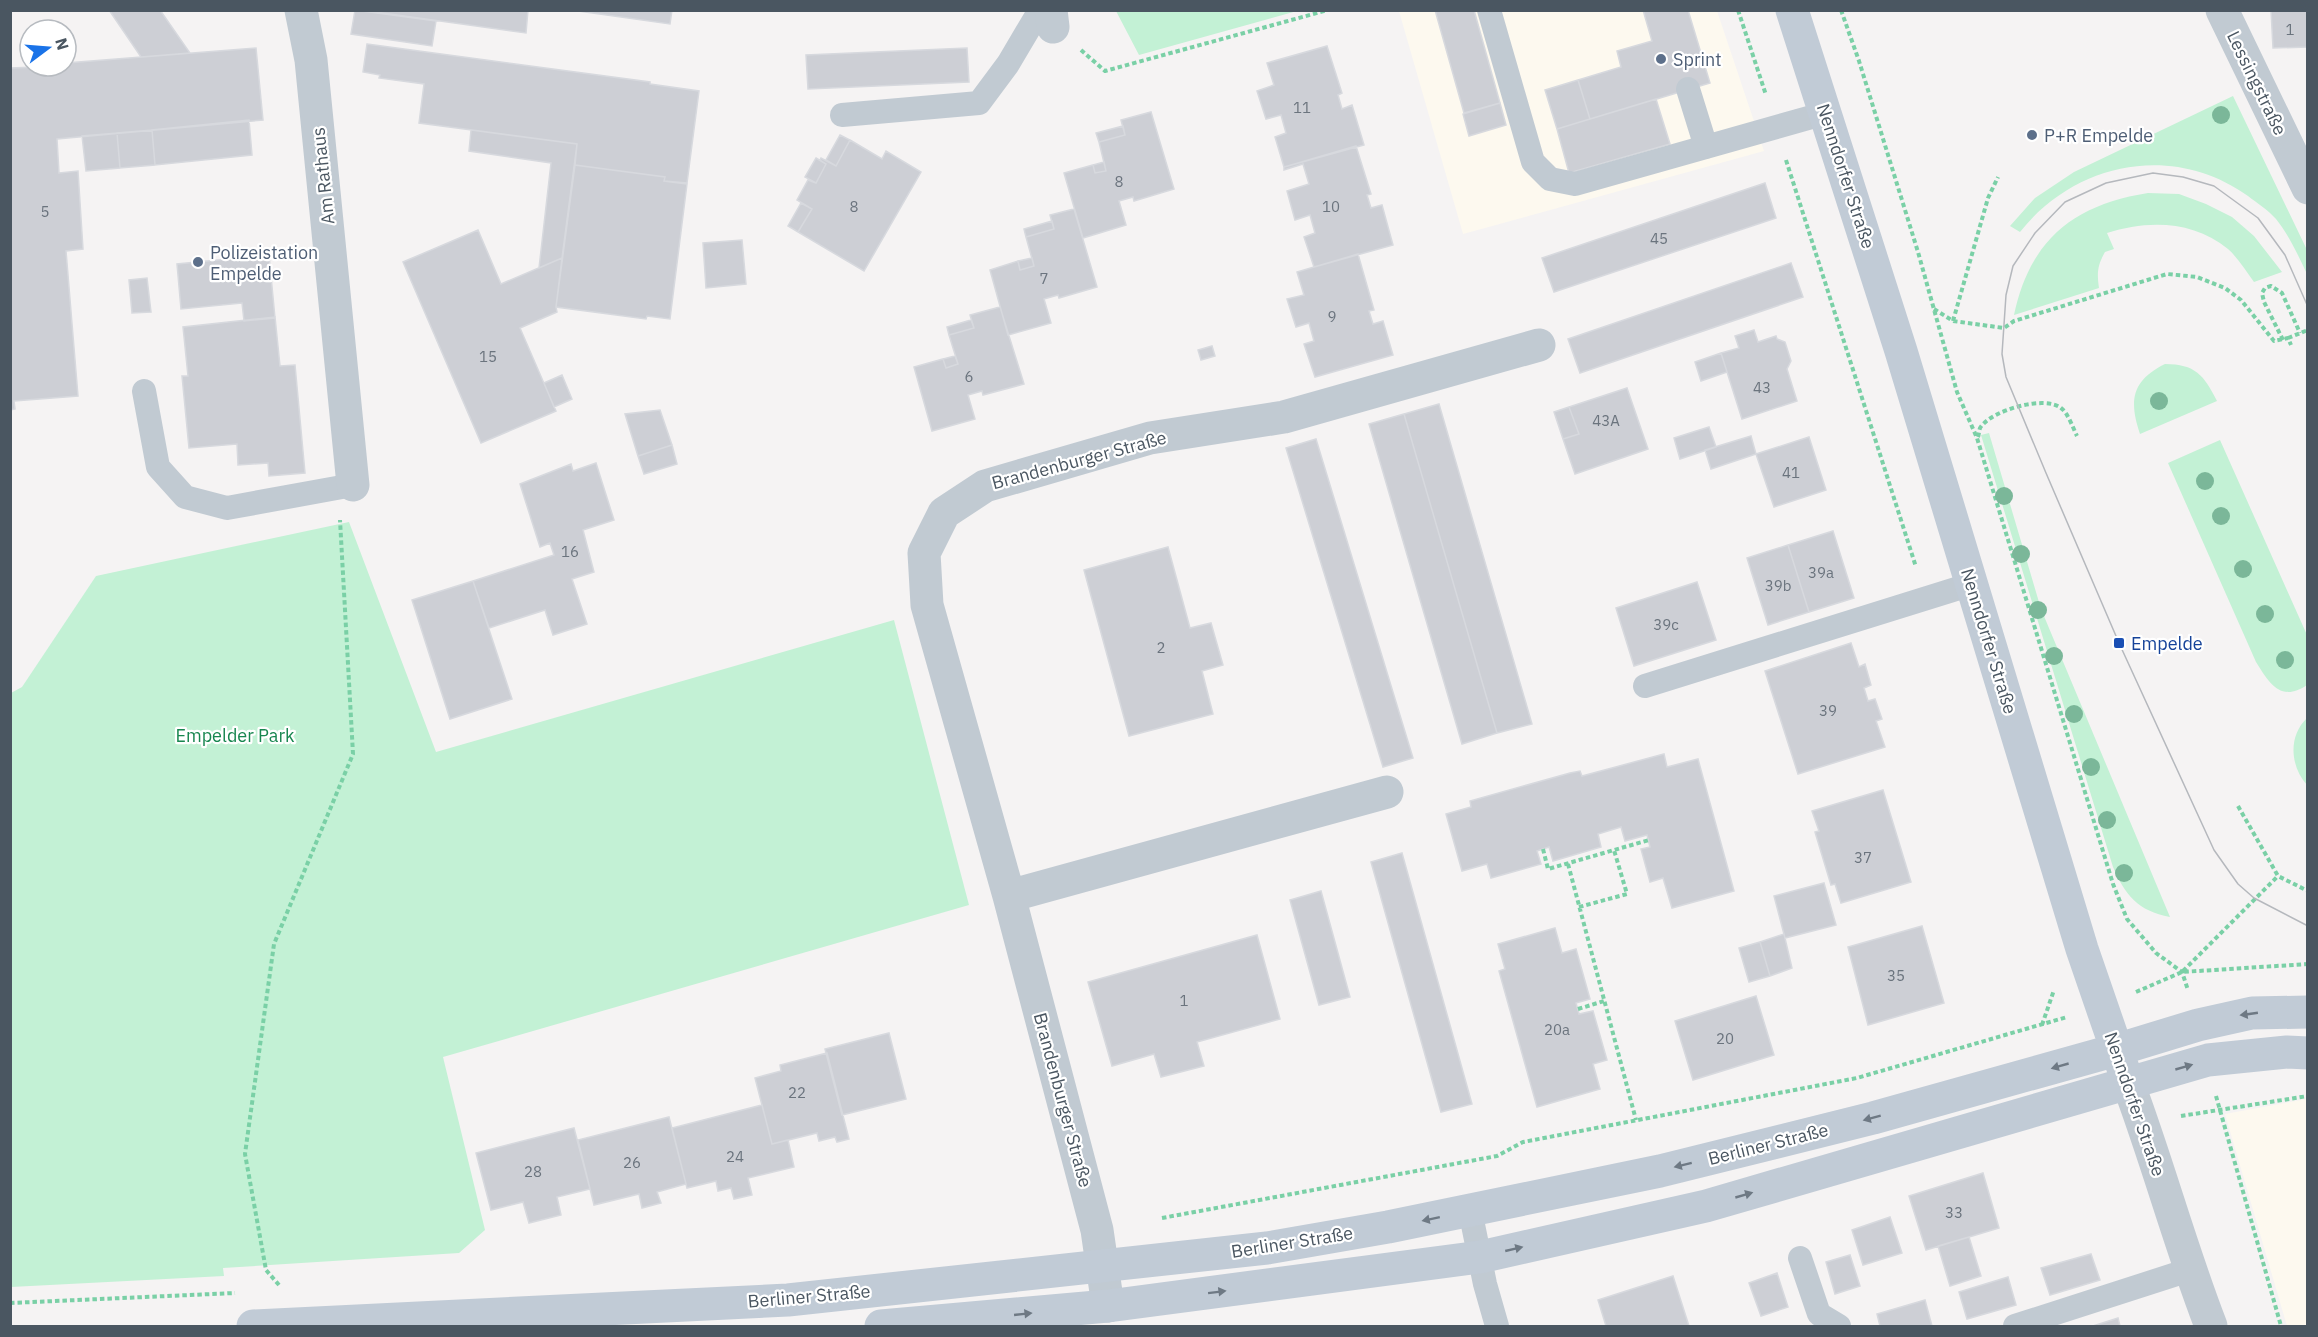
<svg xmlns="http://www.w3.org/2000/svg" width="2318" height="1337" viewBox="0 0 2318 1337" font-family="'IBM Plex Sans',sans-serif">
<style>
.commercial{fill:#fdf9ef}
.green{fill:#c3f1d5}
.building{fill:#cdcfd5;stroke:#d7d9de;stroke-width:1.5}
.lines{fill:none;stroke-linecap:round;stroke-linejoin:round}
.path{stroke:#7ad0a6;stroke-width:4;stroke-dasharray:4.5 3;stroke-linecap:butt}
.lane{stroke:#c1cad2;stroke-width:24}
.street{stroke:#c1cad2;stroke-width:33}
.secondary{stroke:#c1cbd6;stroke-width:33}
.tram{stroke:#b5b8bd;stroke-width:1.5}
.tree{fill:#7bb799}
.oneway{fill:#6e7984}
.service-dot{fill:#5c6f8a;stroke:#fff;stroke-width:2}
.transit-dot{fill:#1a4fb4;stroke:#fff;stroke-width:2}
.labels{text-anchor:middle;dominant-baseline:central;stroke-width:4.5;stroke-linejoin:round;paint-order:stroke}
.number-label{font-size:15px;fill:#6b747e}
.service-label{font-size:18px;fill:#4e5e75;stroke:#fff;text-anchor:start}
.street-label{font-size:18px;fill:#4a5661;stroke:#fff}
.transit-label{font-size:18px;fill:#164399;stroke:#fff;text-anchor:start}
.park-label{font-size:18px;fill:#17864f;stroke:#fff}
</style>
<rect width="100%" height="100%" fill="#f5f3f3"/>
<path class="commercial" d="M1399,11h318l47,140 -301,83z
M2307,1099v227h-20l-62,-212z"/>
<path class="green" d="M1116,11h181l-158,44z
M2233,96l74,154v24c-9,-19 -18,-39 -31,-55 -8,-9 -19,-16 -28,-23 -75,-54 -173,-34 -228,36l-10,-6 25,-28 39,-26z
M2148,193l31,1 27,10 26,13 22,19 28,36 -28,10c-8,-11 -16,-24 -26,-33 -35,-29 -81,-29 -121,-16l7,16 -9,3c-8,14 -8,22 -6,36l-85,27c16,-75 59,-110 134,-122z
M2165,364c30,0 39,11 52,37l-77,33c-11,-33 -9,-53 25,-70z
M1989,433l52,176 129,308c-32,-6 -45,-22 -57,-50l-132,-432z
M2220,440l87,195v50c-26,18 -38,-2 -51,-23l-88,-199z
M349,522l87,230 458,-132 75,285 -526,152 42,173 -26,23 -236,15 1,8 -213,11v-594l11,-6 74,-111z
M2307,718v67c-17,-19 -19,-49 0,-67z"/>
<path class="building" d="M109,10h51l30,43 -49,4z
M355,10l81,11 -4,25 -81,-12z
M361,10h167l-2,23z
M571,10h101l-2,14z
M1435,10h39l26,93 -36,10z
M1643,10h45l22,73 -120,36 -12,-39 43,-13 -4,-16 35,-10z
M2271,10h37v37l-35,1z
M367,44l283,38v2l49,7 -12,92 -23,-2 1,-4 -90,-12 2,-21 -158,-21 5,-39 -45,-6 1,-3 -17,-3z
M1327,46l15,47 -4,2 4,14 10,-4 12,40 -80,22 -9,-30 11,-4 -5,-18 -15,4 -9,-28 17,-6 -7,-22z
M256,48l7,72 -206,19 2,34 19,-2 5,78 -17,2 12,145 -64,5 1,8 -5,1v-342l56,-2v-3z
M967,48l2,34 -161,7 -2,-34z
M1578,80l12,39 -33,10 -12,-39z
M1656,99l14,45 -101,29 -12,-44z
M1500,103l6,22 -37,11 -6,-22z
M1151,112l23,77 -40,12 -1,-4 -14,4 7,24 -43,13 -19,-65 29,-8 2,8 11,-2 -7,-29 26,-7 -4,-15z
M249,120l3,35 -97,10 -3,-35z
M1123,126l2,9 -26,7 -3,-9z
M152,130l3,35 -35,3 -3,-35z
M471,130l106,14 -15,114 -23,10 12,-105 -82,-12z
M117,133l3,35 -34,3 -4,-35z
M840,135l10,5 -14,26 -10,-6z
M850,140l32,19 4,-8 35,21 -57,99 -66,-39 14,-23 -15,-9 11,-20 8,3 10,-19 -6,-4 1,-2 15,8z
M1356,146l15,48 -4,1 4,13 11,-3 11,40 -79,22 -10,-30 11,-4 -5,-18 -15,5 -8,-29 22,-7 -6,-20 -19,6v-3z
M816,158l10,6 -10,19 -11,-6z
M1104,162l2,9 -11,2 -2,-8z
M575,165l90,12 -1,4 23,3 -17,135 -23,-3 -1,3 -90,-12z
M1765,183l11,35 -222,74 -12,-34z
M801,203l11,6 -14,23 -10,-6z
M1074,209l23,78 -38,11 -1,-3 -14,4 7,24 -43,12 -18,-65 28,-9 2,9 14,-4 -8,-29 28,-8 -4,-14z
M1052,221l2,8 -28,8 -2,-8z
M478,230l23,54 61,-26 -6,49 1,5 -37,16 36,83 -75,32 -78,-181z
M742,240l4,44 -40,4 -3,-45z
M1358,254l16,56 -5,1 4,13 10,-3 10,34 -78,22 -11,-33 10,-3 -5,-18 -13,4 -9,-28 17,-4 -7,-23z
M269,255l6,63 -31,3 -2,-18 -61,6 -4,-45z
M1032,258l2,8 -14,4 -2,-9z
M1791,263l12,34 -223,76 -12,-34z
M147,278l4,34 -19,1 -3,-33z
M1000,307l24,77 -41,11 -1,-4 -14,4 7,24 -43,12 -18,-64 29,-8 3,9 12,-4 -9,-29 25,-7 -4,-13z
M275,317l5,49 15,-1 10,108 -36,3 -1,-13 -30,2 -1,-21 -48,4 -7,-72h6l-5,-49z
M971,320l3,8 -25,7 -2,-8z
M1754,330l4,12 18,-6 1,3 8,3 6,19 -4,8 10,32 -55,18 -21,-66 18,-5 -4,-12z
M1212,346l3,10 -14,4 -3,-10z
M1721,353l6,19 -26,9 -6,-19z
M955,356l3,8 -12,4 -3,-9z
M562,375l10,24 -18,8 -10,-24z
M1627,388l21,61 -73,25 -12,-35 16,-5 -10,-27z
M1439,404l93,320 -35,9 -93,-319z
M1569,407l10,27 -16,5 -9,-27z
M660,410l12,35 -34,11 -13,-42z
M1404,414l93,319 -35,11 -93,-320z
M1709,427l7,20 -36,12 -6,-21z
M1751,436l5,18 -45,15 -6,-19z
M1809,437l17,53 -52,17 -18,-53z
M1316,439l97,319 -30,9 -97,-319z
M672,445l5,19 -33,10 -6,-18z
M596,463l18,57 -31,10 11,42 -22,7 15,45 -34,11 -8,-25 -56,18 -16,-47 81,-26 -4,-12 -10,4 -20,-63 51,-20 2,7z
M1833,531l21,67 -45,14 -21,-67z
M1788,545l21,67 -41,13 -21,-67z
M1168,547l22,81 21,-5 12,42 -21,6 11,43 -84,22 -45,-166z
M473,581l39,118 -62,20 -38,-119z
M1697,582l19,58 -82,26 -18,-58z
M1851,643l8,24 6,-3 6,21 -7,3 4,13 7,-2 7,20 -6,2 9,26 -87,27 -33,-103z
M1664,754l3,13 31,-8 36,132 -62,17 -9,-30 -13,4 -9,-33 9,-2 -3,-12 -22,6 -4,-14 -23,7 3,13 -48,14 -4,-14 -12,4 4,13 -50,14 -4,-14 -25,7 -16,-57 25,-7 -1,-6 100,-28 10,-2 2,5z
M1883,790l28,92 -70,21 -6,-19 -4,1 -16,-53 4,-1 -7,-20z
M1402,853l70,251 -31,8 -70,-250z
M1824,883l12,42 -51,13 -11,-42z
M1321,891l29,106 -31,8 -29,-105z
M1922,926l22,77 -76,22 -20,-78z
M1555,928l7,25 14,-4 14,50 -14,4 3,11 14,-3 14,49 -14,4 7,25 -63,18 -38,-136 6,-2 -7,-25z
M1784,934l8,34 -22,8 -10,-34z
M1257,935l23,84 -83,23 7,24 -43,11 -7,-23 -42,12 -24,-84z
M1760,942l10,34 -21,6 -10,-34z
M1756,996l18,59 -81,25 -18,-59z
M889,1033l17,66 -64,16 -17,-66z
M827,1053l22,86 -12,3 -2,-5 -16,4 -2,-8 -45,11 -17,-66 26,-7 -1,-6z
M762,1105l10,39 16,-4 6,27 -46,11 4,17 -18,4 -3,-11 -13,3 -2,-10 -29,7 -15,-60z
M669,1117l17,67 -29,8 4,11 -19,5 -3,-14 -45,11 -16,-65z
M574,1128l16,61 -33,8 4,18 -32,8 -6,-21 -32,8 -15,-57z
M1983,1173l16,55 -73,22 -17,-54z
M1890,1217l12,36 -39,12 -11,-35z
M1969,1237l12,39 -31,10 -12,-40z
M2091,1254l9,26 -50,15 -9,-27z
M1850,1255l10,31 -25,8 -9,-32z
M1777,1273l11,34 -27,9 -12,-33z
M1673,1276l16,50h-83l-8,-26z
M2008,1277l8,28 -49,14 -8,-27z
M1925,1300l7,26h-52l-3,-12z
M2118,1318l2,8h-27z"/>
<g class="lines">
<path class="path" d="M1738,10l28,85
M1841,10l18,51 59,191 39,140 20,46 136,446 14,35 29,34 26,19 6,18
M1081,50l24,21 223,-61
M1786,160l130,407
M1934,309l19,12 51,7 10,-7 153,-47 30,3 28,11 16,12 33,41 14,-3 3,7
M1953,321l35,-123 10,-21
M2288,338l20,-8
M2283,340l-19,-38 -2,-9 3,-5 6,-2 11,7 18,40
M1978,437c1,-3 1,-6 2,-9 11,-18 65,-33 81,-20 7,5 12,20 16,28
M2238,806l40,70 30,15
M1543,849l5,20 101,-29
M1568,864l68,256
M1579,907l48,-13 -13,-44
M2183,971l95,-95
M2136,992l46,-20 126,-8
M1578,1009l26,-8
M2042,1025l12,-35
M2216,1096l65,230
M2181,1116l127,-20
M1162,1218l335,-62 26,-14 334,-64 210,-61
M279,1285l-13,-15 -21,-116 29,-210 79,-190 -13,-234
M10,1303l225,-10"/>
<path class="lane" d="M1489,10l44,152 17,17 25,5 251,-71
M1688,89l18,58
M842,115l137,-12 29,-39 32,-54
M144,391l14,76 27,30 42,11 126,-23
M1645,686l327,-102
M1470,1210l15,74 12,42
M1800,1258l19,56 20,12
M2015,1326l174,-56"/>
<path class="street" d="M301,10l10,50 42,425
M1051,10l2,17
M2222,10l86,178
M1009,896l378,-104
M2128,1083c30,80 52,163 83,243
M1108,1306l-11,-76 -88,-334 -82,-291 -3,-52 20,-40 41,-27 165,-48 134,-21 255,-72"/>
<path class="secondary" d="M1792,10l109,341 181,598 42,122
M253,1326l535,-26 479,-52 121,-21 272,-56 213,-53 243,-68 82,-25 54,-12 56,-1
M881,1326l227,-20 372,-49 226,-51 502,-146 79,-8 21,1"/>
<path class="tram" d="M2308,307l-23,-52 -27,-37 -44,-32 -31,-9 -30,-4 -47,10 -41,19 -30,31 -22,33 -7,29 -4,59 4,23 40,96 73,170 95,207 24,34 16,14 54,28"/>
</g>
<g class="tree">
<circle cx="2221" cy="115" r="9"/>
<circle cx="2159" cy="401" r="9"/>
<circle cx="2205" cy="481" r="9"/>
<circle cx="2004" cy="496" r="9"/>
<circle cx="2221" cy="516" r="9"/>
<circle cx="2021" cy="554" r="9"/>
<circle cx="2243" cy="569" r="9"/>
<circle cx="2038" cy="610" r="9"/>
<circle cx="2265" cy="614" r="9"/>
<circle cx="2054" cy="656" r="9"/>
<circle cx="2285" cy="660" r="9"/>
<circle cx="2074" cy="714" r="9"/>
<circle cx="2091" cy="767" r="9"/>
<circle cx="2107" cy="820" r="9"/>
<circle cx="2124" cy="873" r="9"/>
</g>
<defs><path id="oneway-solid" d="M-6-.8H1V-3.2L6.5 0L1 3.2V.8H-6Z" transform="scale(1.5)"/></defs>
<g class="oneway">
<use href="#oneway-solid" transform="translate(2249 1014) rotate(172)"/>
<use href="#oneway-solid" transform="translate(2060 1066) rotate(164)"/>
<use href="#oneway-solid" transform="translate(2184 1067) rotate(-16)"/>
<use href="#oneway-solid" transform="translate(1872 1118) rotate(165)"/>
<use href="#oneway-solid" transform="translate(1683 1165) rotate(166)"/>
<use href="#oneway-solid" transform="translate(1744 1195) rotate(-16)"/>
<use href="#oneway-solid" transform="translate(1431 1219) rotate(168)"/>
<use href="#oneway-solid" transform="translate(1514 1249) rotate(-13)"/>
<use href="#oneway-solid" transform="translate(1217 1292) rotate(-7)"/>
<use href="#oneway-solid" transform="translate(1023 1314) rotate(-6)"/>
</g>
<g class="service-dot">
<circle cx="1661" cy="59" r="6"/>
<circle cx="2032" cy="135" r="6"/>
<circle cx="198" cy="262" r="6"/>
</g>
<rect class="transit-dot" x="2113" y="637" width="12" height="12" rx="3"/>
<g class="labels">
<g class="number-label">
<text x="2290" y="29">1</text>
<text x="1302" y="107">11</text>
<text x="1119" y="181">8</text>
<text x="854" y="206">8</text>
<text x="1331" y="206">10</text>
<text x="45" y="211">5</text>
<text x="1659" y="238">45</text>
<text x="1044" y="278">7</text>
<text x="1332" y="316">9</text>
<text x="488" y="356">15</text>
<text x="969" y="376">6</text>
<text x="1762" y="387">43</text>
<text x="1606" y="420">43A</text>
<text x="1791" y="472">41</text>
<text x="570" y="551">16</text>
<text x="1821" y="572">39a</text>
<text x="1778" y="585">39b</text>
<text x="1666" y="624">39c</text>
<text x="1161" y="647">2</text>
<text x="1828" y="710">39</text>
<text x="1863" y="857">37</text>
<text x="1896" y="975">35</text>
<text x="1184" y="1000">1</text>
<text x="1557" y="1029">20a</text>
<text x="1725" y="1038">20</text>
<text x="797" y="1092">22</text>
<text x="735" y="1156">24</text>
<text x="632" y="1162">26</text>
<text x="533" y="1171">28</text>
<text x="1954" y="1212">33</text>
</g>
<g class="service-label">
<text x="1673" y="59">Sprint</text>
<text x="2044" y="135">P+R Empelde</text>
<text x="210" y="252">Polizeistation<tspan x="210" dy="21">Empelde</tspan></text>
</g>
<g class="street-label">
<text transform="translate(2257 83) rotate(64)">Lessingstraße</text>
<text transform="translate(323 176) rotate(-96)">Am Rathaus</text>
<text transform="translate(1846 176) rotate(72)">Nenndorfer Straße</text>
<text transform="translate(1079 460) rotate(-15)">Brandenburger Straße</text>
<text transform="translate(1989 641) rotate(73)">Nenndorfer Straße</text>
<text transform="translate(1063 1100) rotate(75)">Brandenburger Straße</text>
<text transform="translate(2135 1104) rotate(71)">Nenndorfer Straße</text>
<text transform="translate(1768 1144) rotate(-14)">Berliner Straße</text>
<text transform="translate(1292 1242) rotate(-9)">Berliner Straße</text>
<text transform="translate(809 1296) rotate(-5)">Berliner Straße</text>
</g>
<g class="transit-label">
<text x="2131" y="643">Empelde</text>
</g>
<g class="park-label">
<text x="235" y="735">Empelder Park</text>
</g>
</g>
<rect width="2318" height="1337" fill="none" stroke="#4a5661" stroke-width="24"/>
<g transform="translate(48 48) rotate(74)"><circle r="28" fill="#ffffff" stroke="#b7bbc0" stroke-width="1.5"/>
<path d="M0-4.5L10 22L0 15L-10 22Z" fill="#1a73e8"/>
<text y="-9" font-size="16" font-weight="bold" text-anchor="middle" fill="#4a5661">N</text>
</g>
</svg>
